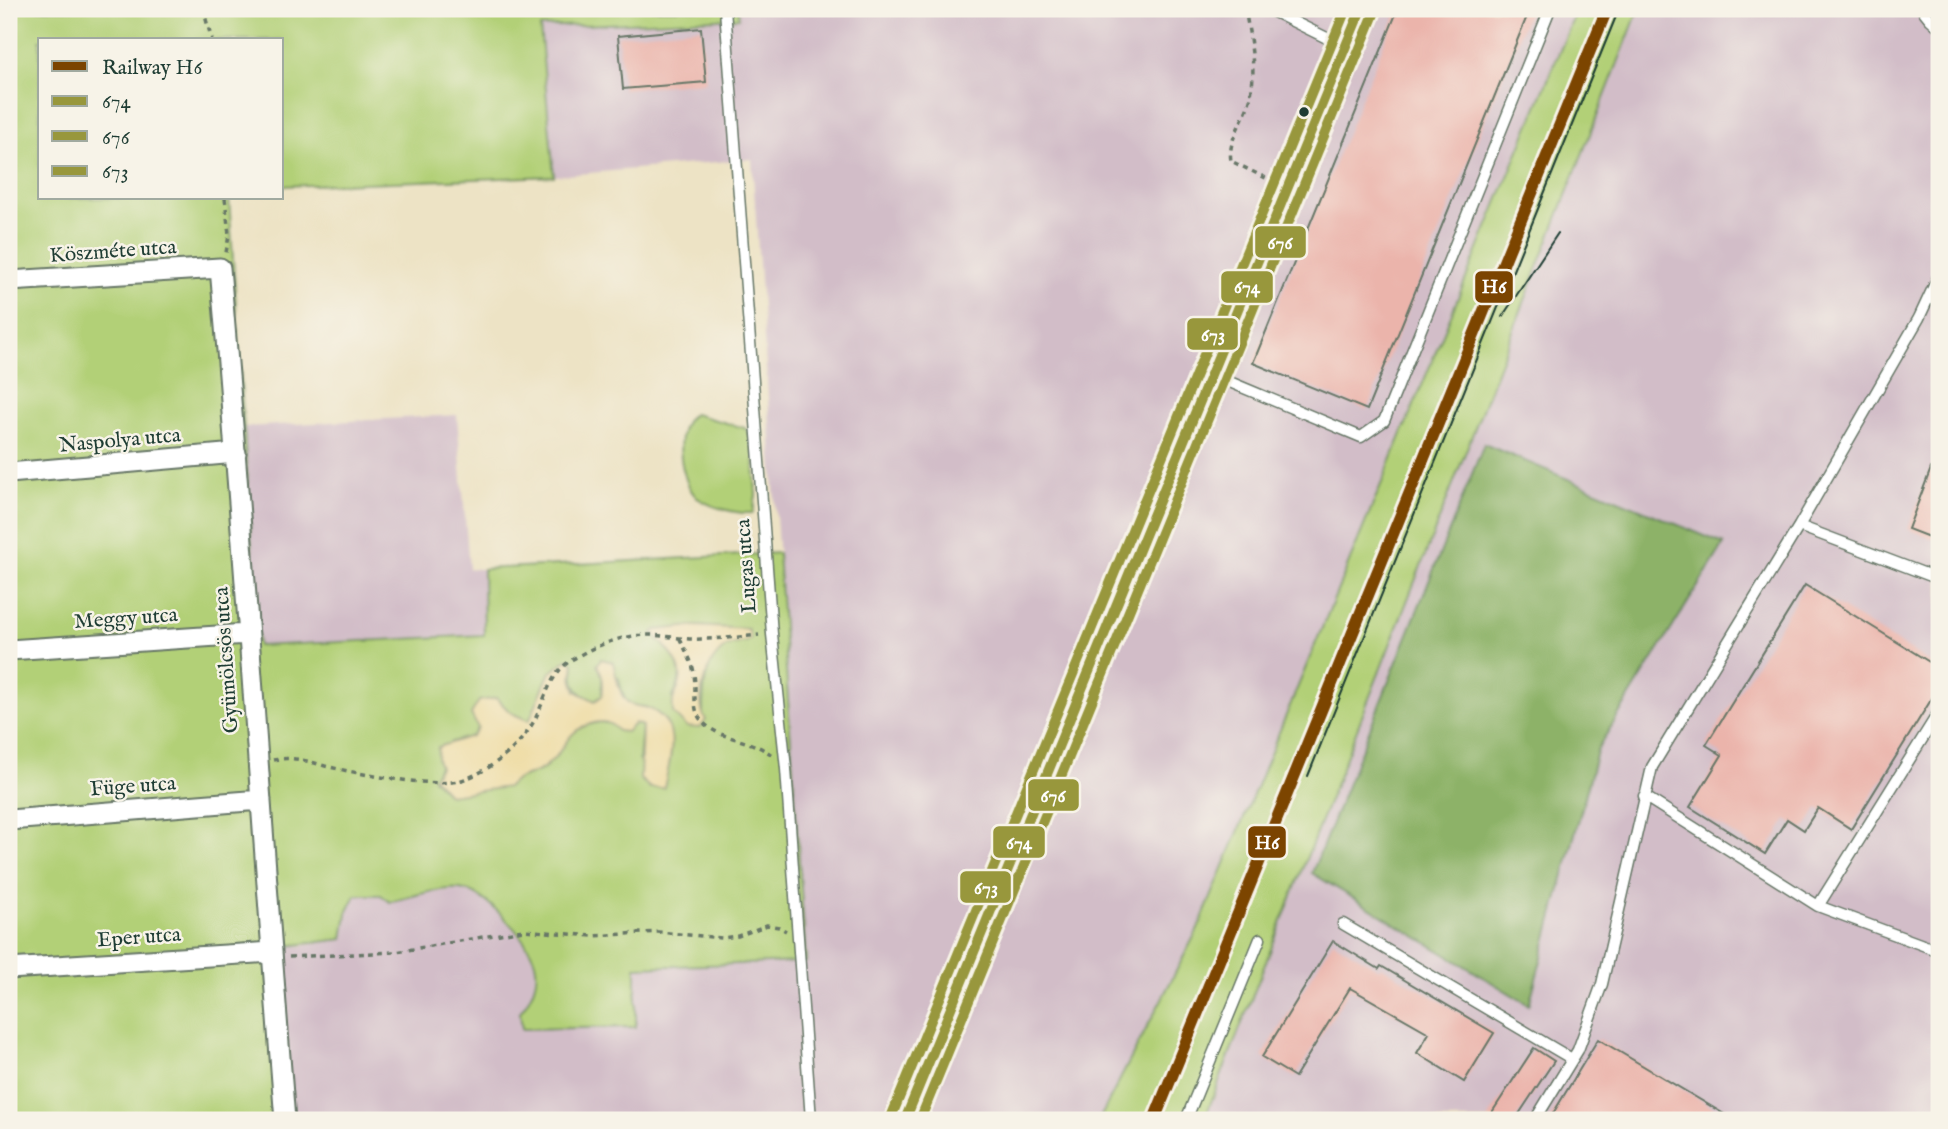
<svg xmlns="http://www.w3.org/2000/svg" width="1948" height="1129" viewBox="0 0 1948 1129" font-family="'IM FELL English',serif">
<style>
.industrial{fill:#d2bdc8;fill-rule:evenodd}
.green{fill:#b2d077;stroke:#688656;stroke-width:2;fill-rule:evenodd}
.forest{fill:#8db268;stroke:#56784e;stroke-width:2}
.sand{fill:#eeda9e;stroke:#868c69;stroke-width:2}
.building{fill:#ebb4ab}
.lines{fill:none;stroke-linecap:round;stroke-linejoin:round}
.lane-casing{stroke:#677767;stroke-width:13}
.street-casing{stroke:#677767;stroke-width:23}
.secondary-casing{stroke:#677767;stroke-width:30}
.path{stroke:#677767;stroke-width:3.5;stroke-dasharray:5 5;stroke-linecap:butt}
.lane{stroke:#fff;stroke-width:10}
.street{stroke:#fff;stroke-width:19}
.secondary{stroke:#fff;stroke-width:26}
.tram{stroke:#1f3d34;stroke-width:2}
.bus-1-casing{stroke:#f7f3e8;stroke-width:16}
.bus-2-casing{stroke:#f7f3e8;stroke-width:16}
.bus-3-casing{stroke:#f7f3e8;stroke-width:16}
.bus-1{stroke:#98973c;stroke-width:10}
.bus-2{stroke:#98973c;stroke-width:10}
.bus-3{stroke:#98973c;stroke-width:10}
.rail-1-casing{stroke:#f7f3e8;stroke-width:18}
.rail-1{stroke:#7b4400;stroke-width:12}
.bus-dot{fill:#1f3d34;stroke:#f7f3e8;stroke-width:2.5}
.labels{text-anchor:middle;dominant-baseline:central;stroke-width:5;stroke-linejoin:round;paint-order:stroke}
.street-label{font-size:21px;fill:#1f3d34;stroke:#f7f3e8}
.line-badge{stroke:#f7f3e8;stroke-width:2.5}
.badge-label{font-size:19px;text-anchor:middle;font-weight:bold;fill:#fff}
</style>
<rect width="100%" height="100%" fill="#f7f3e8"/>
<filter id="ink" filterUnits="userSpaceOnUse"><feTurbulence type="fractalNoise" baseFrequency=".0143" numOctaves="2"/><feDisplacementMap in="SourceGraphic" scale="14" xChannelSelector="R" yChannelSelector="G"/><feConvolveMatrix kernelMatrix="1 2 1 2 8 2 1 2 1" color-interpolation-filters="sRGB"/></filter>
<filter id="wash" filterUnits="userSpaceOnUse"><feTurbulence type="fractalNoise" baseFrequency=".00686" numOctaves="4" result="noise"/><feDisplacementMap in="SourceGraphic" scale="28" xChannelSelector="R" yChannelSelector="G"/><feGaussianBlur stdDeviation="1.57" result="paint"/><feColorMatrix in="noise" values="0 0 0 0 0 0 0 0 0 0 0 0 0 0 0 0 0 1.4 0 .05"/><feComposite in="paint" operator="in"/></filter>
<g filter="url(#wash)">
<rect width="100%" height="100%" fill="#ede3c5"/>
<path class="industrial" d="M738,9h839l-379,920 -99,191h-809l-12,-174h24l40,-7 5,-26 9,-18 71,-2 34,-4 27,12 34,38 14,25 -3,32 -13,16 2,17 114,-62 170,-5 -54,-803 -198,17 -14,-149 199,-9z
M1639,9h300v1111h-735zM1484,445l240,99 -126,204z
M457,415l12,154h14l2,66 -227,11 -15,-219z"/>
<path class="green" d="M9,9h729l1,9 -199,9 14,149 -272,10v-146h-242v158h189l29,448 226,-11 -1,-66 295,-16 28,409 -170,5v60l-114,2 -2,-17c10,-13 20,-32 15,-50 -7,-24 -50,-70 -75,-73 -20,-2 -50,8 -70,13l-9,-7h-25l-9,18 -4,26 -64,8 11,173h-281zM694,626l54,4 -2,12c-41,0 -43,42 -43,72l-31,-16c18,-29 1,-43 -19,-65zM574,664c-2,20 1,29 21,37l7,-5v-23l17,5c4,21 5,28 27,29l-7,54 3,-35 -7,-3 -5,5 -12,3 -6,-7 -12,-2 -20,5 -14,13 -22,29 -30,12 -65,14 -16,-17 18,-36 21,-6 24,-38 15,15 18,8 8,-15z
M1577,9h62l-435,1111h-105l99,-191z
M694,414l51,14 8,11 3,56 -3,18c-16,1 -40,-5 -54,-14 -19,-13 -28,-74 -5,-85z"/>
<path class="forest" d="M1484,444l240,100 -126,204 -69,257 -217,-132z"/>
<path class="sand" d="M694,626l54,3 3,10c-8,6 -18,3 -26,9 -19,13 -31,52 -19,72l-6,8 -13,-1 -14,-14c-2,-21 4,-16 7,-32 4,-18 -17,-36 -27,-48l3,-3z
M567,659l7,4 -2,15 4,13 19,10 7,-5c2,-11 2,-21 -5,-31l4,-6 12,3c3,11 5,28 11,36 7,10 14,7 24,10 36,15 22,51 16,80h-14l-10,-9 2,-53 -7,-3 -9,9 -8,-1c-7,-8 -13,-11 -24,-8 -31,8 -26,26 -48,43 -11,10 -27,8 -38,21l-59,8 -16,-18 7,-10 -3,-8 1,-12 34,-11 6,-8 -7,-14 8,-13 17,-3 15,15 18,8 20,-47z"/>
<g id="blocks">
<path class="building" d="M1398,9h132l-163,401 -114,-47z
M701,28l5,54 -83,7 -5,-53z
M1938,450h1v91l-31,-12z
M1805,585l134,83v19l-88,142 -33,-21 -14,22 -17,-11 -22,35 -75,-47 32,-52 -16,-10z
M1333,941l46,28 2,-3 113,67 -30,49 -47,-29 12,-20 -79,-45 -55,89 -33,-20z
M1598,1039l136,81h-185z
M1534,1048l20,13 -39,59h-28z"/>
</g>
</g>
<g filter="url(#ink)">
<use href="#blocks" fill-opacity="0" stroke="#677767" stroke-width="2"/>
<g class="lines">
<g class="lane-casing">
<path id="lane" d="M725,9l47,625 14,135 25,351
M1268,9l75,37
M1922,9l8,10 9,8
M1213,375l148,62 23,-16 166,-412
M1799,526l140,53
M1939,712l-121,194 121,45
M1644,796l174,110
M1343,924l229,135
M1186,1120l74,-181
M1535,1120l43,-70 24,-66 50,-217 147,-241 120,-208 20,-43"/>
</g>
<g class="street-casing">
<path id="street" d="M9,281l211,-13c25,284 42,568 65,852
M9,473l227,-20
M9,650l238,-16
M9,820l252,-20
M9,969l263,-17"/>
</g>
<g class="secondary-casing">
<path id="secondary" d="M905,1120l456,-1111"/>
</g>
<path class="path" d="M203,9l9,31
M1245,9c5,28 11,57 6,86 -4,24 -24,42 -20,66l39,19
M225,198l4,37 -3,18
M680,639c5,11 13,23 14,35 4,29 -8,44 27,60 18,7 35,9 51,21
M273,760c19,-4 35,1 52,6 30,7 110,23 137,14 28,-9 58,-33 72,-59 12,-22 15,-48 39,-62 21,-13 49,-24 75,-24 17,0 35,5 53,4 19,0 39,-2 58,-4
M289,957l107,-5 127,-22 70,6 65,-4 64,6 16,-2 29,-11 12,2 7,4"/>
<use href="#lane" class="lane"/>
<use href="#street" class="street"/>
<use href="#secondary" class="secondary"/>
<path class="tram" d="M1502,317l56,-84
M1308,776l311,-767"/>
<g class="bus-1-casing">
<path id="bus-1" d="M905,1120l456,-1111"/>
</g>
<g class="bus-2-casing">
<path id="bus-2" d="M920,1120l454,-1106"/>
</g>
<g class="bus-3-casing">
<path id="bus-3" d="M892,1115l454,-1106"/>
</g>
<use href="#bus-1" class="bus-1"/>
<use href="#bus-2" class="bus-2"/>
<use href="#bus-3" class="bus-3"/>
<g class="rail-1-casing">
<path id="rail-1" d="M1154,1120l453,-1111"/>
</g>
<use href="#rail-1" class="rail-1"/>
</g>
</g>
<circle class="bus-dot" cx="1304" cy="112" r="6"/>
<g class="labels">
<g class="street-label">
<text transform="translate(113 252) rotate(-4)">Köszméte utca</text>
<text transform="translate(120 441) rotate(-5)">Naspolya utca</text>
<text transform="translate(747 566) rotate(-94)">Lugas utca</text>
<text transform="translate(126 619) rotate(-4)">Meggy utca</text>
<text transform="translate(227 660) rotate(-94)">Gyümölcsös utca</text>
<text transform="translate(133 787) rotate(-4)">Füge utca</text>
<text transform="translate(139 938) rotate(-4)">Eper utca</text>
</g>
</g>
<g class="line-badge">
<rect x="1254" y="225" width="53" height="34" rx="7" fill="#98973c"/>
<rect x="1220" y="270" width="54" height="34" rx="7" fill="#98973c"/>
<rect x="1474" y="270" width="40" height="34" rx="7" fill="#7b4400"/>
<rect x="1186" y="317" width="53" height="34" rx="7" fill="#98973c"/>
<rect x="1027" y="778" width="53" height="34" rx="7" fill="#98973c"/>
<rect x="992" y="825" width="54" height="34" rx="7" fill="#98973c"/>
<rect x="1247" y="825" width="40" height="34" rx="7" fill="#7b4400"/>
<rect x="959" y="870" width="53" height="34" rx="7" fill="#98973c"/>
</g>
<g class="badge-label">
<text x="1280" y="249">676</text>
<text x="1247" y="293">674</text>
<text x="1494" y="293">H6</text>
<text x="1213" y="341">673</text>
<text x="1053" y="802">676</text>
<text x="1019" y="849">674</text>
<text x="1267" y="849">H6</text>
<text x="986" y="894">673</text>
</g>
<rect width="1948" height="1129" fill="none" stroke="#f7f3e8" stroke-width="35"/>
<rect x="38" y="38" width="245" height="161" fill="#f7f3e8" stroke="#a1aaa0" stroke-width="2"/>
<rect x="52" y="61" width="35" height="10" fill="#7b4400" stroke="#a1aaa0" stroke-width="2"/>
<text x="102" y="74" font-size="21" fill="#1f3d34">Railway H6</text>
<rect x="52" y="96" width="35" height="10" fill="#98973c" stroke="#a1aaa0" stroke-width="2"/>
<text x="102" y="108" font-size="21" fill="#1f3d34">674</text>
<rect x="52" y="131" width="35" height="10" fill="#98973c" stroke="#a1aaa0" stroke-width="2"/>
<text x="102" y="144" font-size="21" fill="#1f3d34">676</text>
<rect x="52" y="166" width="35" height="10" fill="#98973c" stroke="#a1aaa0" stroke-width="2"/>
<text x="102" y="178" font-size="21" fill="#1f3d34">673</text>
</svg>
